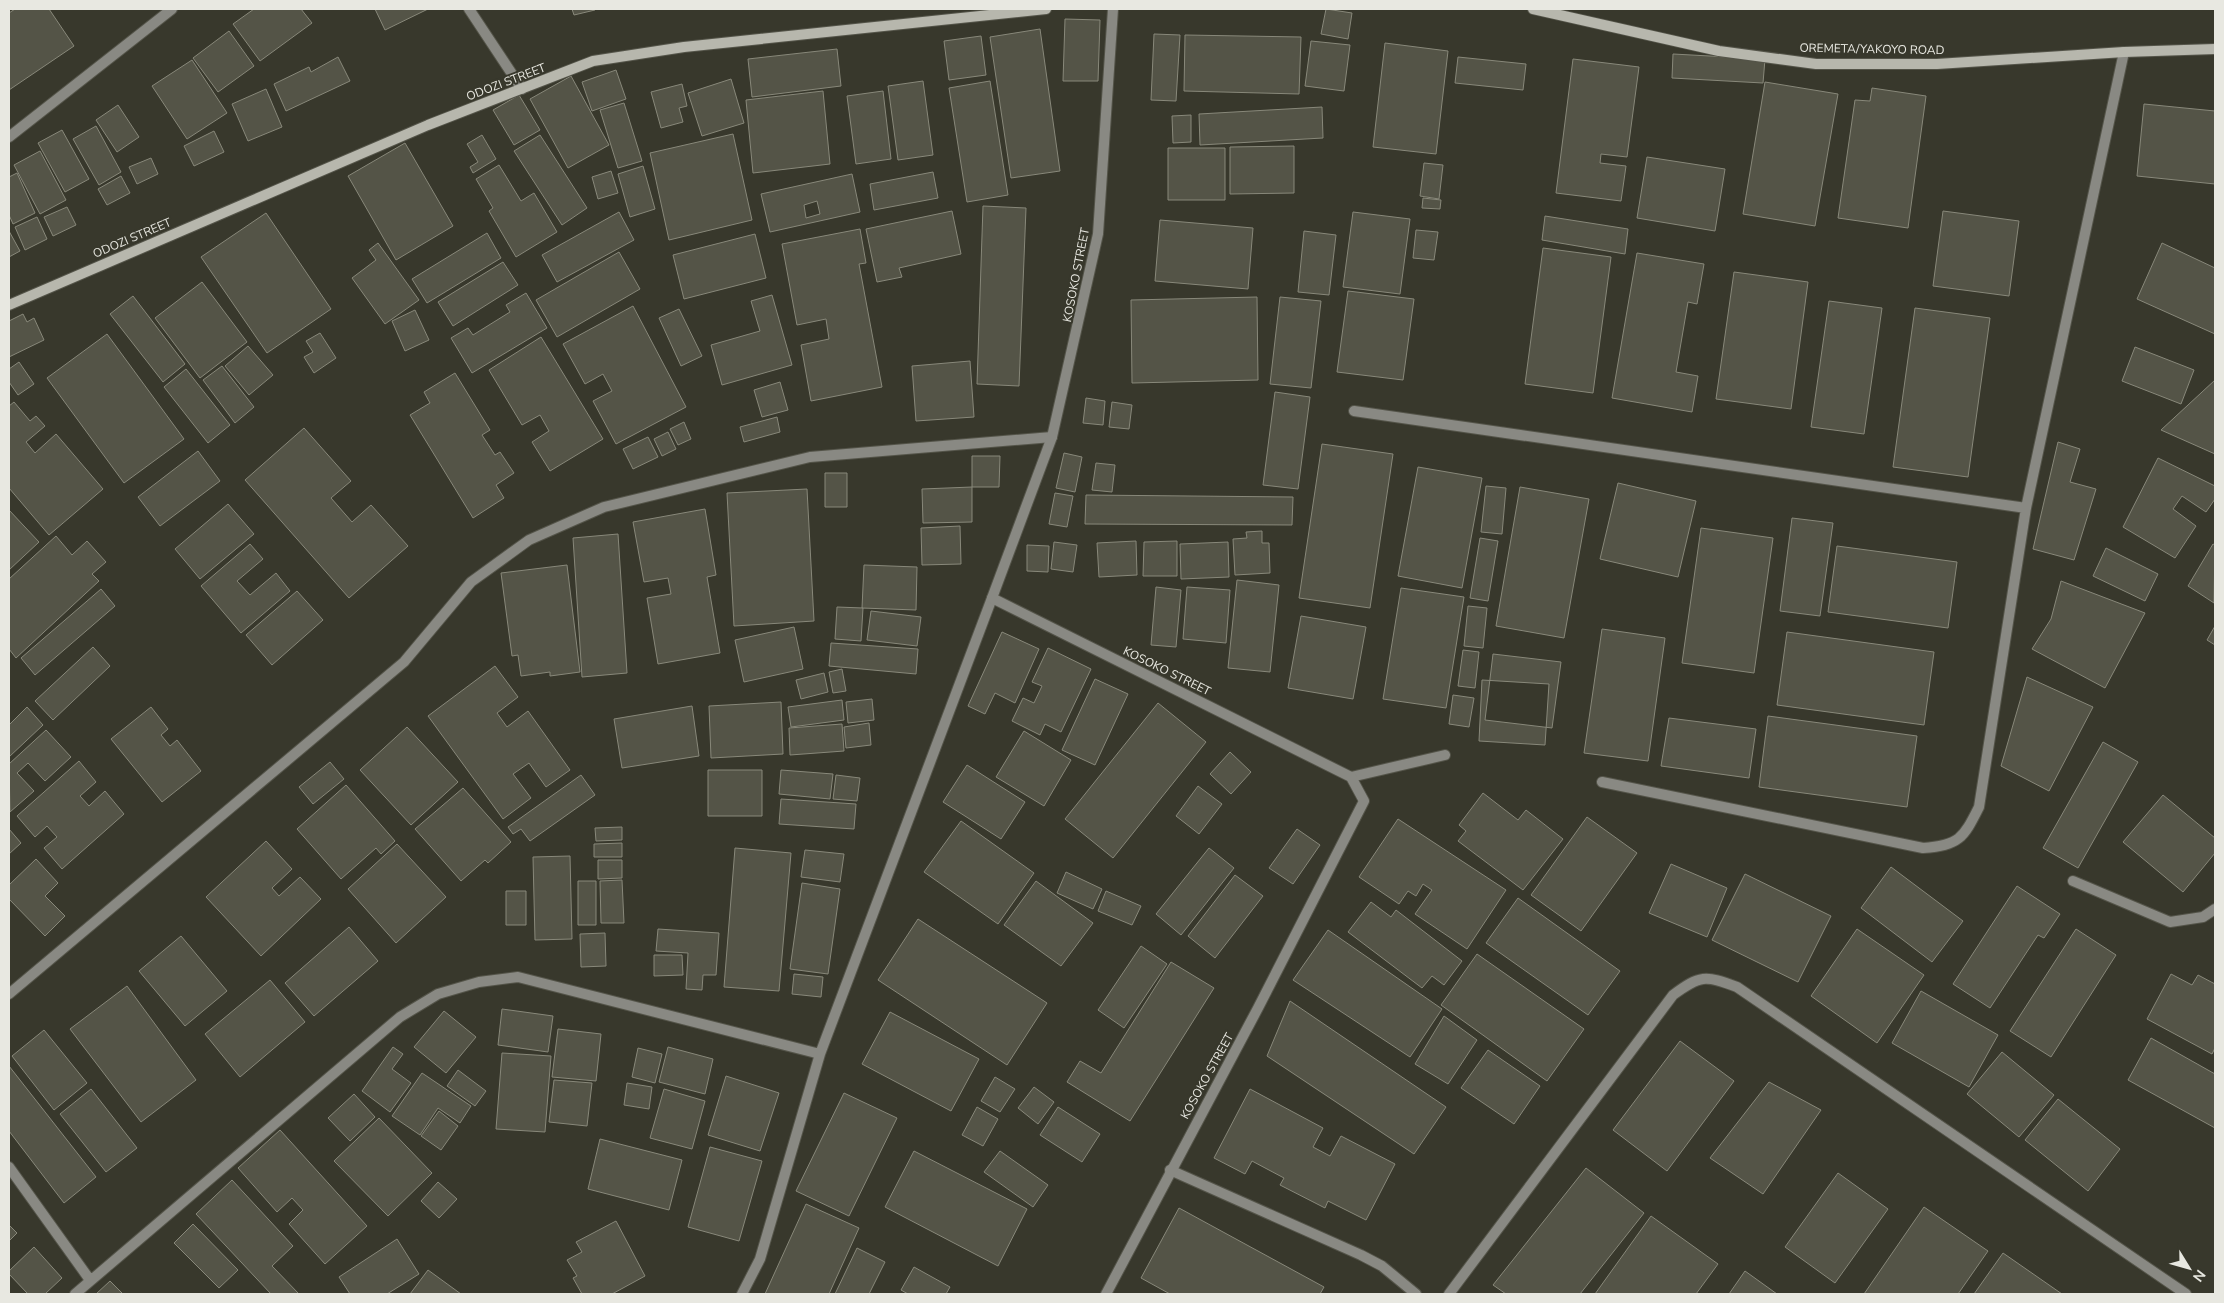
<svg xmlns="http://www.w3.org/2000/svg" width="2224" height="1303" viewBox="0 0 2224 1303" font-family="'Nunito Sans',sans-serif">
<style>
.building{fill:#545447;stroke:#88887a;fill-rule:evenodd}
.lines{fill:none;stroke-linecap:round;stroke-linejoin:round}
.minor-casing{stroke:#545449;stroke-width:12}
.tertiary-casing{stroke:#545449;stroke-width:12}
.secondary-casing{stroke:#545449;stroke-width:12}
.minor{stroke:#898983;stroke-width:10}
.tertiary{stroke:#898983;stroke-width:10}
.secondary{stroke:#b7b7ad;stroke-width:10}
.labels{text-anchor:middle;dominant-baseline:central;stroke-width:4;stroke-linejoin:round;paint-order:stroke}
.street-label{font-size:12px;fill:#e8e8e1;stroke:#38382c}
</style>
<rect width="100%" height="100%" fill="#38382c"/>
<path class="building" d="M15,9h34l25,37 -65,44v-77z
M254,9h47l11,14 -52,38 -27,-37z
M375,9h53l-43,21z
M572,9h22l1,1 -21,5z
M1326,9l26,4 -4,26 -27,-5z
M1065,19l35,1 -2,61h-35z
M1040,29l20,142 -49,7 -21,-141z
M229,31l25,35 -36,26 -25,-34z
M1154,34l26,1 -4,66 -25,-1z
M1185,35l116,2 -2,57 -115,-3z
M981,36l5,39 -37,5 -5,-39z
M1311,41l39,4 -6,46 -39,-5z
M1385,43l63,8 -12,103 -63,-7z
M837,49l4,37 -89,11 -4,-38z
M1673,54l92,5 -2,24 -91,-5z
M338,57l12,24 -64,30 -12,-27 35,-17 2,5z
M1458,57l68,7 -3,26 -68,-7z
M1573,59l66,8 -12,90 -26,-3 -1,9 26,3 -5,35 -65,-8z
M192,60l35,53 -40,26 -35,-53z
M616,70l10,29 -34,12 -10,-29z
M571,76l38,69 -41,23 -38,-69z
M731,79l13,44 -42,13 -14,-43z
M923,81l10,74 -35,5 -10,-74z
M990,81l18,114 -41,7 -18,-114z
M1765,82l73,12 -23,132 -72,-12z
M682,84l5,22 -8,2 4,14 -22,6 -10,-36z
M1872,88l54,8 -18,132 -70,-10 17,-118 15,1z
M266,89l16,38 -34,14 -16,-37z
M823,91l7,73 -77,9 -7,-73z
M883,91l8,68 -35,5 -9,-68z
M519,95l21,35 -26,15 -21,-35z
M624,103l18,58 -24,7 -18,-58z
M2144,104l71,7v73l-78,-8z
M118,105l21,32 -22,15 -21,-32z
M1322,107l1,31 -123,7 -1,-31z
M1191,115v27l-18,1 -1,-27z
M96,126l25,46 -22,13 -26,-46z
M62,130l27,49 -24,13 -27,-49z
M214,131l10,21 -30,14 -10,-20z
M733,134l19,86 -83,20 -19,-87z
M482,135l14,24 -23,14 -3,-6 8,-5 -11,-18z
M540,135l47,73 -25,17 -48,-74z
M405,143l48,83 -57,34 -48,-84z
M1294,146v47l-64,1v-47z
M1168,148h57v52h-57z
M40,151l26,49 -26,14 -26,-49z
M1647,157l78,12 -10,62 -78,-13z
M151,158l7,16 -21,10 -8,-17z
M1424,163l19,2 -4,34 -19,-3z
M499,165l22,36 13,-8 23,39 -41,25 -27,-46 4,-3 -17,-29z
M643,166l12,43 -25,8 -12,-43z
M611,171l7,22 -20,6 -6,-22z
M933,172l5,26 -64,12 -4,-26z
M17,173l18,40 -22,11 -4,-9v-38z
M852,174l8,38 -90,20 -9,-38zM817,201l3,13 -14,4 -2,-13z
M121,176l9,17 -23,12 -9,-16z
M1423,198l18,2 -1,9 -18,-1z
M983,206l43,2 -7,178 -42,-2z
M67,207l9,18 -23,11 -9,-19z
M952,211l9,43 -62,14 3,9 -25,5 -11,-53z
M1943,211l76,10 -10,75 -76,-10z
M619,212l15,28 -77,42 -15,-27z
M1353,212l57,7 -10,75 -57,-7z
M266,213l65,96 -64,44 -66,-96z
M1545,216l83,13 -3,25 -83,-14z
M37,217l10,22 -22,11 -10,-23z
M1160,220l93,8 -5,61 -93,-8z
M860,229l6,34 -7,1 23,123 -71,14 -10,-56 28,-6 -3,-20 -29,6 -15,-81z
M1416,230l22,2 -4,28 -21,-2z
M9,231l11,20 -11,6z
M1304,231l32,4 -7,60 -31,-3z
M487,233l14,25 -74,45 -15,-24z
M755,234l11,44 -82,21 -11,-44z
M378,243l41,57 -34,24 -33,-46 24,-18 -7,-10z
M2162,243l53,25v66l-78,-35z
M1543,248l68,9 -18,136 -68,-9z
M619,252l21,37 -83,48 -21,-37z
M1637,253l67,11 -7,40 -9,-2 -12,70 22,4 -6,36 -80,-14z
M503,262l15,23 -65,41 -15,-24z
M1734,272l74,10 -17,127 -75,-10z
M202,282l45,60 -47,36 -45,-60z
M1348,291l66,8 -11,81 -66,-8z
M526,293l21,35 -75,45 -21,-35 17,-10 5,7 37,-23 -4,-7z
M772,295l20,70 -70,20 -11,-40 49,-14 -9,-30z
M133,296l52,68 -22,18 -53,-68z
M1257,297l1,83 -126,3 -1,-83z
M1280,297l41,4 -10,87 -41,-4z
M1829,301l53,7 -18,126 -53,-7z
M633,306l53,101 -70,37 -23,-43 19,-10 -9,-17 -18,10 -22,-40z
M1915,308l75,10 -22,159 -75,-10z
M679,309l23,47 -21,10 -22,-48z
M415,310l14,30 -24,11 -13,-30z
M23,314l4,8 7,-4 10,22 -35,17v-36z
M320,333l16,25 -22,15 -10,-16 9,-5 -7,-11z
M107,334l77,105 -60,44 -77,-105z
M541,337l62,102 -53,32 -18,-29 17,-11 -9,-16 -18,10 -33,-55z
M248,346l25,29 -24,20 -24,-29z
M2135,347l59,23 -13,34 -59,-23z
M970,361l4,56 -58,4 -4,-55z
M19,362l15,22 -16,11 -9,-13v-13z
M222,366l32,41 -19,16 -32,-43z
M186,369l44,56 -22,18 -44,-56z
M455,373l35,57 -8,5 13,20 5,-3 14,21 -18,12 8,13 -31,20 -63,-103 20,-12 -6,-11z
M2215,380v74l-54,-24z
M780,382l8,28 -26,7 -8,-27z
M1275,392l35,5 -12,92 -35,-4z
M1086,398l19,3 -2,24 -20,-2z
M14,402l16,19 6,-5 9,10 -19,16 9,11 21,-19 47,55 -54,46 -40,-47v-82z
M1112,402l20,3 -3,24 -20,-2z
M777,417l3,15 -36,10 -4,-15z
M684,422l7,17 -13,6 -8,-16z
M304,428l47,53 -20,17 21,24 19,-17 37,41 -59,52 -104,-118z
M668,432l8,17 -14,7 -8,-17z
M648,437l10,20 -25,12 -10,-20z
M2058,442l22,7 -10,33 26,7 -22,71 -41,-11z
M1322,444l71,10 -23,154 -71,-10z
M198,451l22,30 -60,45 -22,-29z
M1064,453l18,4 -7,35 -19,-4z
M972,456h28l-1,31h-27z
M2158,458l57,28v13l-9,13 -24,-16 -9,13 23,17 -21,32 -52,-31z
M1096,463l19,2 -3,27 -20,-2z
M1418,467l64,11 -20,110 -64,-12z
M825,473h22v34h-22z
M1618,483l78,18 -18,76 -78,-18z
M1486,486l20,2 -4,46 -21,-2z
M972,487v35l-49,1 -1,-34z
M1520,487l69,12 -25,139 -68,-12z
M807,489l7,132 -80,5 -7,-133z
M1055,493l18,3 -6,31 -18,-3z
M1086,495l207,2 -1,28 -207,-1z
M228,504l26,30 -54,45 -25,-30z
M705,509l11,66 -9,2 13,76 -62,11 -11,-66 24,-4 -3,-16 -24,4 -11,-60z
M9,510l30,32 -30,28z
M1792,518l41,5 -13,93 -40,-5z
M960,526l1,38 -39,1 -1,-37z
M1701,528l72,10 -19,135 -72,-10z
M1262,531v12h7l1,30 -35,2 -2,-36 14,-1 -1,-6z
M618,534l9,139 -45,4 -9,-139z
M56,536l16,19 15,-14 19,21 -14,12 7,7 -83,77 -7,-9v-70z
M1480,538l18,3 -10,60 -18,-3z
M1136,541l1,34 -38,2 -2,-34z
M1177,541v35h-34l1,-34z
M1054,542l23,3 -4,27 -22,-3z
M1228,542l1,35 -48,2 -1,-35z
M250,544l13,15 -26,22 13,14 26,-22 14,18 -49,42 -40,-47z
M2213,544l2,1 -1,58 -26,-17z
M1027,545l22,1 -1,26 -21,-1z
M1837,546l120,16 -9,66 -120,-16z
M2106,548l52,26 -13,27 -52,-25z
M567,565l13,107 -30,4v-4l-29,4 -3,-21 -6,1 -11,-83z
M864,565l53,2 -1,43 -54,-2z
M1237,580l42,5 -9,87 -42,-4z
M2061,581l84,32 -40,75 -73,-39 19,-30z
M1156,587l25,3 -5,57 -25,-2z
M1187,587l43,3 -4,53 -43,-4z
M1401,588l63,9 -18,111 -63,-9z
M101,589l14,17 -80,69 -14,-17z
M297,591l26,29 -51,45 -26,-30z
M1468,606l19,2 -4,40 -19,-2z
M837,607l26,1 -2,33 -26,-2z
M871,611l50,6 -4,29 -50,-6z
M1301,616l65,11 -13,72 -65,-11z
M2215,626v19l-8,-5z
M794,627l9,42 -59,13 -9,-42z
M1602,629l63,9 -17,123 -64,-8z
M1002,632l37,17 -24,54 -20,-10 -10,21 -17,-8z
M1787,632l147,20 -10,73 -147,-20z
M831,643l87,6 -2,25 -87,-8z
M93,647l17,19 -57,54 -18,-19z
M1048,648l43,21 -30,63 -16,-8 -5,11 -28,-14 11,-23 11,5 8,-17 -10,-4z
M1463,650l16,2 -4,36 -17,-2z
M1493,654l68,8 -9,66 -67,-8z
M495,666l23,31 -21,16 10,14 21,-16 42,59 -24,17 -17,-24 -16,11 18,24 -28,21 -75,-103z
M842,669l4,22 -13,2 -4,-21z
M824,673l4,19 -27,7 -5,-19z
M2027,677l66,30 -44,84 -48,-25z
M1095,679l33,15 -33,71 -33,-15z
M1482,680l67,4 -4,61 -66,-4z
M1453,695l21,3 -5,29 -20,-3z
M872,699l2,21 -26,3 -2,-21z
M842,700l2,20 -53,7 -3,-20z
M781,702l2,52 -72,4 -2,-52z
M1158,703l48,39 -93,116 -48,-39z
M692,706l7,50 -77,12 -8,-49z
M27,707l16,18 -34,32v-32z
M151,707l17,22 -7,6 9,11 7,-6 24,31 -39,31 -51,-63z
M1768,716l149,20 -10,71 -148,-20z
M1669,718l87,11 -7,49 -88,-12z
M869,723l2,22 -25,3 -2,-21z
M842,724l2,27 -54,4 -1,-27z
M407,727l51,55 -47,43 -51,-55z
M46,730l25,27 -26,24 -17,-18 -11,10 17,18 -24,21 -1,-48z
M1024,731l47,29 -27,46 -48,-29z
M2103,742l35,20 -60,106 -35,-20z
M1230,752l21,20 -20,22 -21,-20z
M79,761l17,21 -16,14 9,10 16,-15 19,23 -62,55 -18,-21 13,-11 -10,-11 -12,11 -18,-21z
M330,762l14,17 -31,25 -14,-17z
M967,765l58,37 -24,37 -58,-37z
M708,770h54v46h-54z
M781,770l52,4 -3,25 -51,-5z
M581,775l14,20 -65,46 -9,-12 -8,5 -5,-7z
M836,775l24,3 -3,23 -24,-2z
M346,785l49,56 -14,13 -5,-6 -35,31 -44,-50z
M1198,786l24,18 -23,30 -23,-18z
M463,788l48,54 -23,21 -3,-3 -24,21 -46,-52z
M1483,793l35,27 8,-10 37,29 -40,51 -65,-49 8,-10 -7,-6z
M2163,795l52,43v15l-32,39 -60,-50z
M781,799l75,5 -2,25 -75,-5z
M1587,817l50,36 -56,78 -50,-36z
M1398,819l108,71 -39,59 -52,-35 17,-24 -9,-6 -7,12 -8,-5 -9,13 -40,-27z
M961,821l73,52 -36,51 -74,-52z
M622,827v13l-26,1 -1,-13z
M9,829l12,14 -12,11z
M1297,829l23,16 -27,39 -24,-16z
M266,841l26,28 -20,19 7,8 21,-19 21,22 -60,57 -55,-59z
M622,843v14h-28v-13z
M397,844l49,53 -50,46 -48,-54z
M735,848l56,5 -12,138 -55,-4z
M1209,848l25,20 -53,67 -25,-21z
M805,850l39,4 -4,28 -39,-5z
M570,856l2,83 -37,1 -2,-83z
M36,859l22,24 -13,13 20,20 -20,20 -36,-37v-14z
M598,860h24v18l-24,1z
M1671,864l56,24 -20,49 -58,-24z
M1891,867l72,54 -31,41 -71,-54z
M1066,872l36,17 -9,20 -36,-16z
M1745,874l86,42 -33,66 -86,-42z
M1235,875l28,21 -48,62 -27,-22z
M622,880l2,43h-23l-1,-42z
M578,881h18v44h-18z
M1036,881l57,42 -32,43 -57,-41z
M802,883l38,6 -12,85 -38,-5z
M2017,886l43,28 -16,24 -6,-3 -48,73 -37,-24z
M506,891h20v34h-20z
M1106,891l35,15 -9,19 -34,-14z
M1518,898l102,73 -32,44 -102,-72z
M1371,902l20,15 5,-7 66,51 -18,24 -12,-9 -10,12 -74,-56z
M918,919l129,84 -40,62 -129,-85z
M349,927l29,34 -64,55 -29,-33z
M658,929l61,4 -3,42h-13l-1,15 -16,-1 2,-36 -32,-2z
M1857,929l67,46 -47,68 -66,-47z
M2076,929l40,26 -65,102 -41,-26z
M1328,930l114,79 -32,48 -117,-77z
M605,933l1,33 -25,1 -1,-33z
M181,936l46,55 -42,35 -46,-55z
M1141,946l26,18 -43,64 -26,-18z
M1477,954l107,75 -37,52 -106,-76z
M654,955h28l1,20 -29,1z
M1171,962l43,26 -84,133 -63,-39 13,-21 21,12z
M794,974l29,3 -2,20 -29,-3z
M2171,974l21,11 6,-10 17,9v64l-3,6 -65,-35z
M270,980l35,42 -65,55 -35,-43z
M127,986l69,94 -55,42 -71,-93z
M1921,991l77,44 -29,52 -77,-44z
M1290,1001l156,106 -32,47 -147,-98z
M502,1009l51,7 -5,36 -50,-7z
M444,1011l32,26 -30,36 -32,-26z
M890,1012l89,47 -28,52 -89,-47z
M1444,1016l33,24 -29,44 -33,-20z
M558,1029l43,5 -5,47 -44,-4z
M44,1030l43,53 -33,27 -42,-54z
M2151,1038l64,36v54l-87,-48z
M1680,1041l54,40 -67,90 -54,-41z
M393,1047l10,7 -11,15 19,14 -21,29 -28,-21z
M668,1047l45,12 -8,35 -46,-12z
M638,1048l24,6 -7,29 -23,-6z
M1488,1050l52,36 -26,38 -53,-36z
M2002,1052l52,43 -35,42 -52,-43z
M502,1053l49,3 -6,76 -49,-3z
M9,1066l87,111 -32,26 -55,-72z
M458,1070l28,21 -11,15 -28,-20z
M422,1073l49,33 -11,17 -22,-15 -18,27 -28,-19z
M726,1076l53,17 -19,58 -52,-16z
M995,1077l20,12 -15,23 -19,-11z
M554,1080l38,3 -5,43 -38,-4z
M1769,1082l52,28 -58,84 -53,-36z
M627,1083l25,4 -3,22 -25,-4z
M1034,1087l20,15 -16,22 -20,-16z
M91,1089l46,59 -31,24 -46,-58z
M664,1089l41,12 -13,48 -42,-11z
M1250,1089l73,39 -10,19 17,9 11,-20 54,28 -29,56 -38,-19 -3,7 -45,-23 4,-7 -32,-17 -7,13 -31,-16z
M844,1093l53,25 -48,98 -53,-25z
M354,1094l21,23 -25,24 -22,-23z
M2058,1099l62,50 -32,42 -63,-51z
M977,1107l21,12 -15,27 -21,-11z
M1058,1107l42,27 -18,28 -42,-27z
M439,1111l19,15 -17,24 -20,-14z
M379,1118l53,55 -44,43 -54,-55z
M280,1130l87,96 -42,38 -36,-40 14,-14 -11,-12 -15,14 -39,-44z
M600,1139l82,21 -13,50 -81,-21z
M710,1147l52,14 -23,80 -51,-14z
M914,1151l113,58 -29,57 -113,-59z
M1000,1151l48,34 -15,22 -49,-35z
M1586,1168l58,45 -64,81h-74l-13,-9z
M1838,1173l50,36 -53,74 -50,-36z
M232,1180l61,66 -21,20 27,28h-28l-75,-80z
M438,1182l19,17 -18,19 -18,-17z
M806,1204l53,24 -30,66h-64z
M1924,1207l64,44 -30,43h-94z
M1179,1208l145,79 -4,7h-150l-29,-16z
M1651,1216l67,48 -22,30h-101z
M616,1221l29,55 -33,18h-30l-9,-16 4,-2 -10,-16 15,-8 -6,-10z
M193,1224l45,46 -19,18 -45,-45z
M9,1225l8,8 -8,8z
M397,1239l22,35 -32,20h-37l-11,-17z
M34,1247l28,31 -17,16h-17l-19,-20v-3z
M857,1248l28,14 -16,32h-34z
M2003,1253l59,41h-88z
M914,1267l36,20 -4,7h-38l-7,-4z
M428,1270l33,24h-51z
M1745,1271l32,23h-48z
M110,1281l13,13h-27z"/>
<g class="lines">
<g class="minor-casing">
<path id="minor" d="M469,9l53,80
M9,137l163,-128
M1354,411l672,97
M1351,777l94,-22
M1602,782l321,66c36,-3 40,-9 56,-41l47,-299 98,-456
M2073,881l97,41 33,-5 12,-8
M9,994l395,-332 67,-80 58,-42 75,-33 206,-50 242,-20
M9,1167l81,113
M1170,1170l191,85 21,11 34,28
M75,1294l325,-277 38,-23 41,-12 39,-5 302,77
M742,1294l18,-35 60,-205 172,-456
M1449,1294l224,-299c27,-20 32,-20 64,-8l449,307"/>
</g>
<g class="tertiary-casing">
<path id="tertiary" d="M1106,1294l152,-286 106,-207 -13,-24 -359,-179 60,-161 46,-203 15,-225"/>
</g>
<g class="secondary-casing">
<path id="secondary" d="M1533,9l186,42 97,13h121l187,-12 91,-3
M9,305l419,-180 165,-64 91,-14 362,-38"/>
</g>
<use href="#minor" class="minor"/>
<use href="#tertiary" class="tertiary"/>
<use href="#secondary" class="secondary"/>
</g>
<g class="labels">
<g class="street-label">
<text transform="translate(1872 49) rotate(1)">OREMETA/YAKOYO ROAD</text>
<text transform="translate(506 82) rotate(-21)">ODOZI STREET</text>
<text transform="translate(132 238) rotate(-23)">ODOZI STREET</text>
<text transform="translate(1076 275) rotate(-79)">KOSOKO STREET</text>
<text transform="translate(1167 671) rotate(26)">KOSOKO STREET</text>
<text transform="translate(1207 1076) rotate(-61)">KOSOKO STREET</text>
</g>
</g>
<rect width="2224" height="1303" fill="none" stroke="#e8e8e1" stroke-width="20"/>
<g transform="translate(2189 1268) rotate(127)" stroke="#38382c" stroke-width="4" paint-order="stroke">
<path d="M0-4L9 19L0 12L-9 19Z" fill="#e8e8e1"/>
<text y="-8" font-size="14" font-weight="bold" text-anchor="middle" fill="#e8e8e1">N</text>
</g>
</svg>
